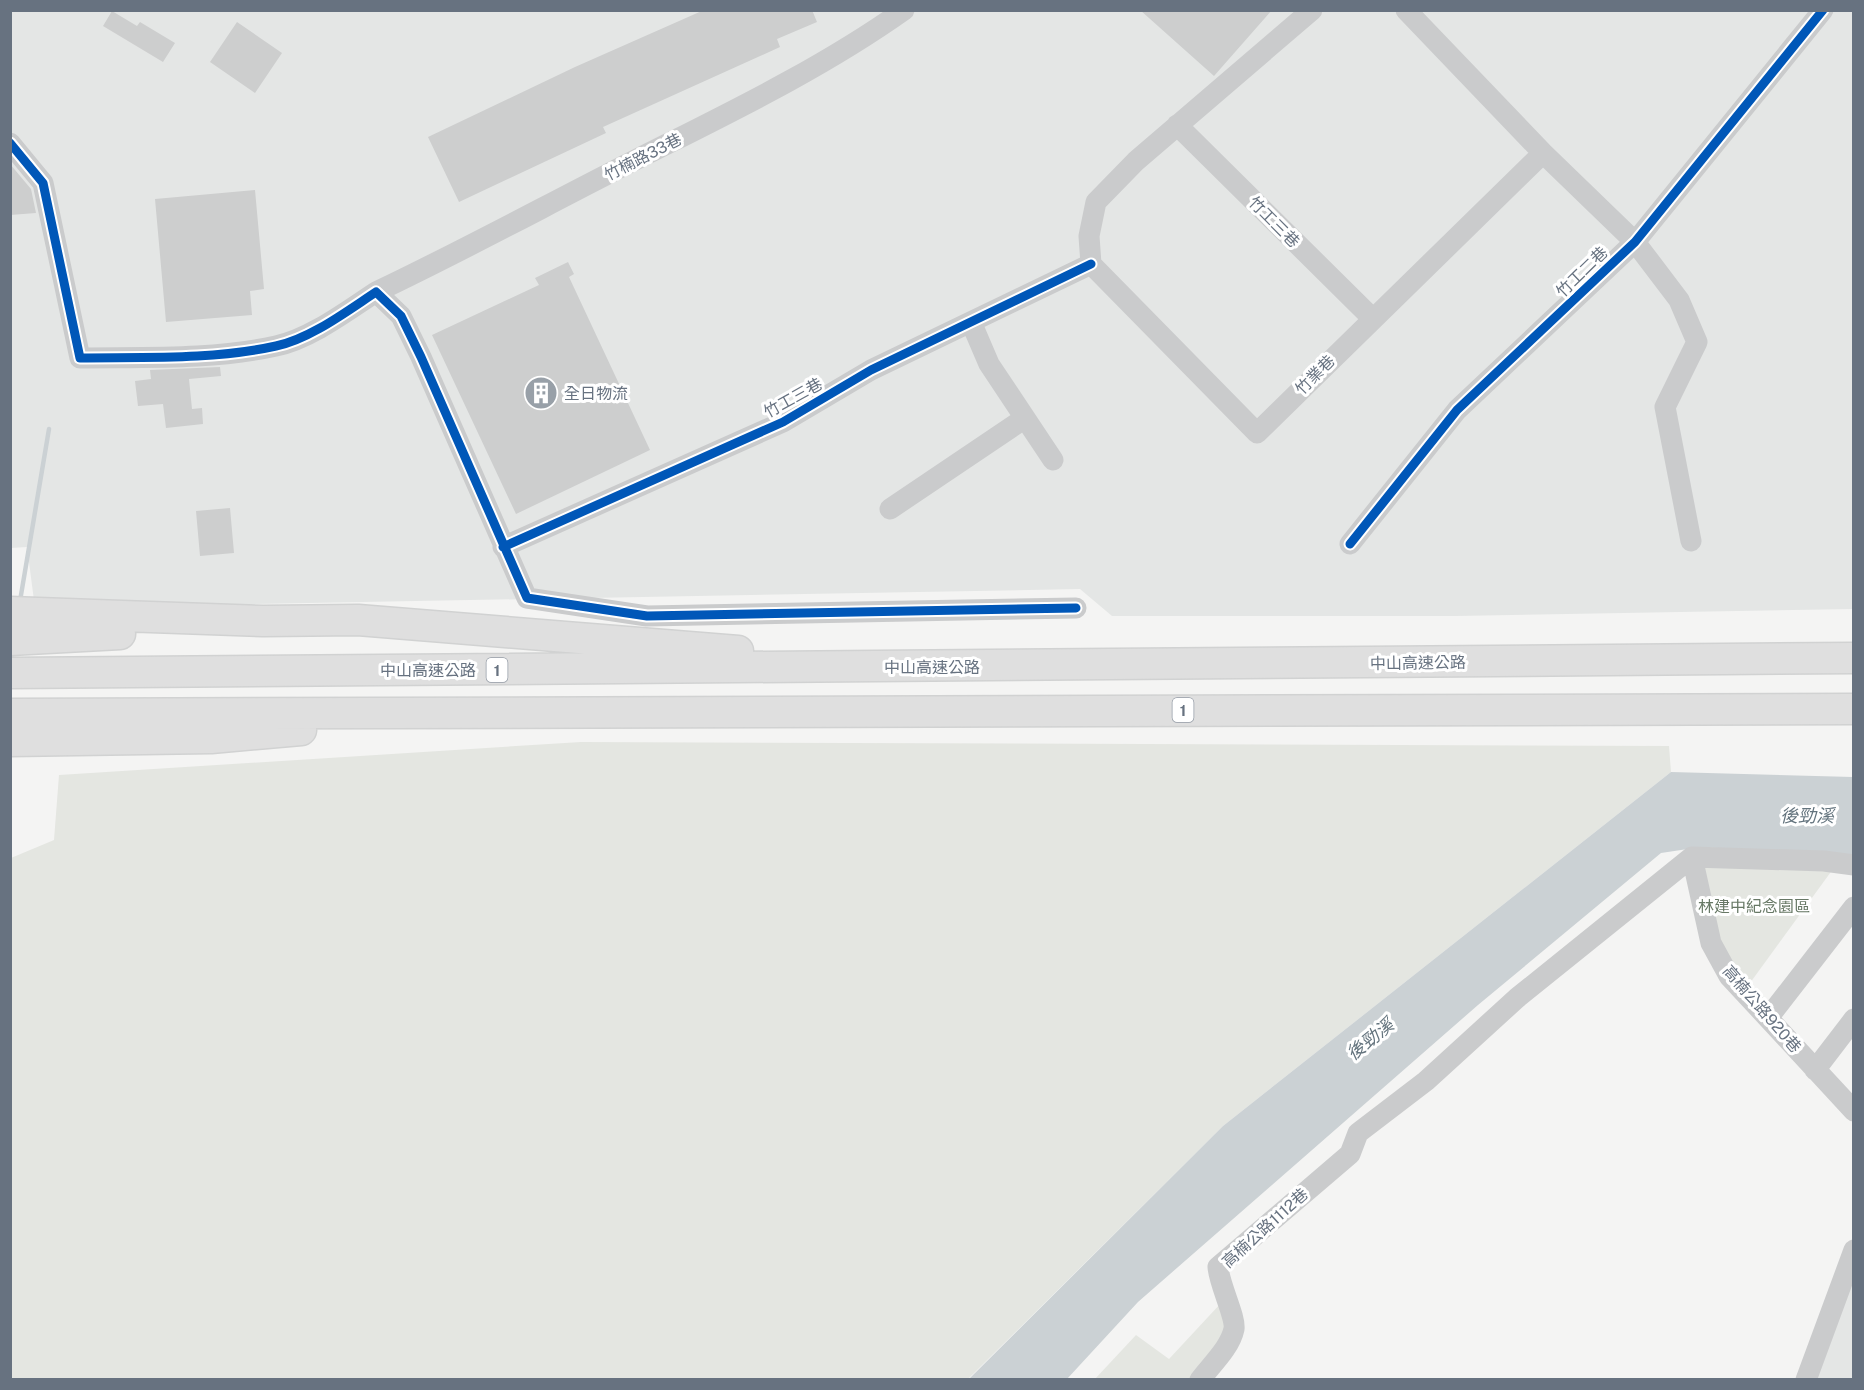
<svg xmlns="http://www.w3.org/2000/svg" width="1864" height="1390" viewBox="0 0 1864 1390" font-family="'Public Sans','Noto Sans TC',sans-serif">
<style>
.built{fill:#e4e6e5}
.green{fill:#e4e6e1}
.water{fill:#cbd1d4}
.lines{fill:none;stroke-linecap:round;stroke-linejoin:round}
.stream{stroke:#cbd1d4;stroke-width:4.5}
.building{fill:#cdcece}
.highway-casing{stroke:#d1d2d2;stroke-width:33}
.minor{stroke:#cacbcc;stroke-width:21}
.highway{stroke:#dfdfdf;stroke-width:30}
.cycleway-casing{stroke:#fff;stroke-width:13}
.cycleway{stroke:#0057b8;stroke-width:9}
.labels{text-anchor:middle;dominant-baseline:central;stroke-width:6;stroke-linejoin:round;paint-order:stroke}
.shield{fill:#fff;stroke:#959ca6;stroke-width:1.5}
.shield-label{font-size:15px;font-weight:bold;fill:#677280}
.street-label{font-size:16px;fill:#677280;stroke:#fff}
.poi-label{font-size:16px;fill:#677280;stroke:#fff;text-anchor:start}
.park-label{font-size:16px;fill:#677865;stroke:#fff}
.water-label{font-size:18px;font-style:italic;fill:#63737d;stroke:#fff}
</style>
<rect width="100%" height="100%" fill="#f4f4f3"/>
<path class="built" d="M11,11h1842v598l-397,7h-344l-32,-27 -1045,19 -8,-61 -16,1z
M1853,1266v113l-37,1z"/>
<path class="green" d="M581,742l1088,4 2,26 -448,354 -255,253 -957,1v-522l43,-18 5,-65z
M1702,864l131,5 -83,114 -26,-29z
M1222,1302l6,34 -34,43 -100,1 42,-45 33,24z"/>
<path class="water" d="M1671,772l182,5v79l-152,-9 -40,6 -183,152 -340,297 -71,77 -99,1 255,-254z"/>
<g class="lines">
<path class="stream" d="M20,601l29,-172"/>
</g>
<path class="building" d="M704,10h108l5,12 -40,17 3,8 -177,80 3,6 -147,69 -31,-65 147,-70z
M1140,10h132l-58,66z
M112,11l25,15 3,-4 35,21 -12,19 -60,-36z
M237,22l45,31 -27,40 -45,-31z
M10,164l21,25 5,24 -26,2z
M255,190l9,99 -14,2 2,24 -86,7 -11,-123z
M568,262l6,12 -5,3 81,173 -134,64 -84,-179 107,-50 -4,-7z
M220,367l1,9 -32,3 3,30 10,-1 1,16 -37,4 -3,-24 -25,2 -3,-25 16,-2 -1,-9z
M230,508l4,45 -34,3 -4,-45z"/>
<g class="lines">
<g class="highway-casing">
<path id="highway" d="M10,612l253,9 95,-1 380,31
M10,640l110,-6
M10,673l1844,-15
M10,714l1844,-5
M10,741l201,-3 90,-8"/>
</g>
<path class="minor" d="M1406,10l137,143 92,89 44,58 18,42 -32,65 26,134
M1177,125l195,193
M10,143l33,40 37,175c64,-1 133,2 196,-12 34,-7 71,-35 100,-54l25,24 20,41 106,241 120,18 429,-8
M1091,264l166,169 286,-280
M1091,264l-2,-28 7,-34 40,-41 176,-151
M376,292c78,-37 154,-78 230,-117 101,-52 205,-99 298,-165
M971,322l18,42 64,96
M890,509l135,-91
M1350,544l107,-134 178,-168 188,-232
M503,547l280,-125 88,-52 220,-106
M1692,857l19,86 18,33 125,135
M1768,1018l86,-111
M1815,1070l39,-51
M1200,1380c11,-15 30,-32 34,-51 2,-12 -15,-45 -16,-62l132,-113 8,-21 68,-52 91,-83 175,-141 132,4 30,4
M1806,1380l48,-130"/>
<use href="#highway" class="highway"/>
<g class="cycleway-casing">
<path id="cycleway" d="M10,143l33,40 37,175c64,-1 133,2 196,-12 34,-7 71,-35 100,-54l25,24 20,41 106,241 120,18 429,-8
M1350,544l107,-134 178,-168 188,-232
M503,547l280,-125 88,-52 220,-106"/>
</g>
<use href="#cycleway" class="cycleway"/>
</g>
<defs>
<g id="building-disc" transform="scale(1.725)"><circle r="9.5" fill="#98a0a8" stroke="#fff"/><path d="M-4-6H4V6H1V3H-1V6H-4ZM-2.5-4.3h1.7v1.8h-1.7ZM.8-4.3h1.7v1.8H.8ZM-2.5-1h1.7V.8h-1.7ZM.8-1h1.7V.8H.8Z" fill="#fff"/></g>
</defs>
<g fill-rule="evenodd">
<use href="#building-disc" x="541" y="393"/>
</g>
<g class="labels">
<g class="shield">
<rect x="486.5" y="658" width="21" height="24" rx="4.5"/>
<rect x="1172.5" y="698" width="21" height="24" rx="4.5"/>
</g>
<g class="shield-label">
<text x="497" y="670">1</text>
<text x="1183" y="710">1</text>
</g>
<g class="street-label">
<text transform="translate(643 157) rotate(-27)">竹楠路33巷</text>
<text transform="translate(1274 222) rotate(45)">竹工三巷</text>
<text transform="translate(1582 272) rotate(-44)">竹工二巷</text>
<text transform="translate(1315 375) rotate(-45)">竹業巷</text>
<text transform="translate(793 398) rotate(-29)">竹工三巷</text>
<text transform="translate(1418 663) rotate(-1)">中山高速公路</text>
<text x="932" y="667">中山高速公路</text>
<text x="428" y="670">中山高速公路</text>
<text transform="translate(1762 1009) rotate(49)">高楠公路920巷</text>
<text transform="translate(1265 1228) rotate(-42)">高楠公路1112巷</text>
</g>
<g class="poi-label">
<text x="564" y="393">全日物流</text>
</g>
<g class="park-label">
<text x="1754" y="906">林建中紀念園區</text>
</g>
<g class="water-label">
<text x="1807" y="815">後勁溪</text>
<text transform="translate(1370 1039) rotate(-39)">後勁溪</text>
</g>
</g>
<rect width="1864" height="1390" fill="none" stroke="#677280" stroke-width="24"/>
</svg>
